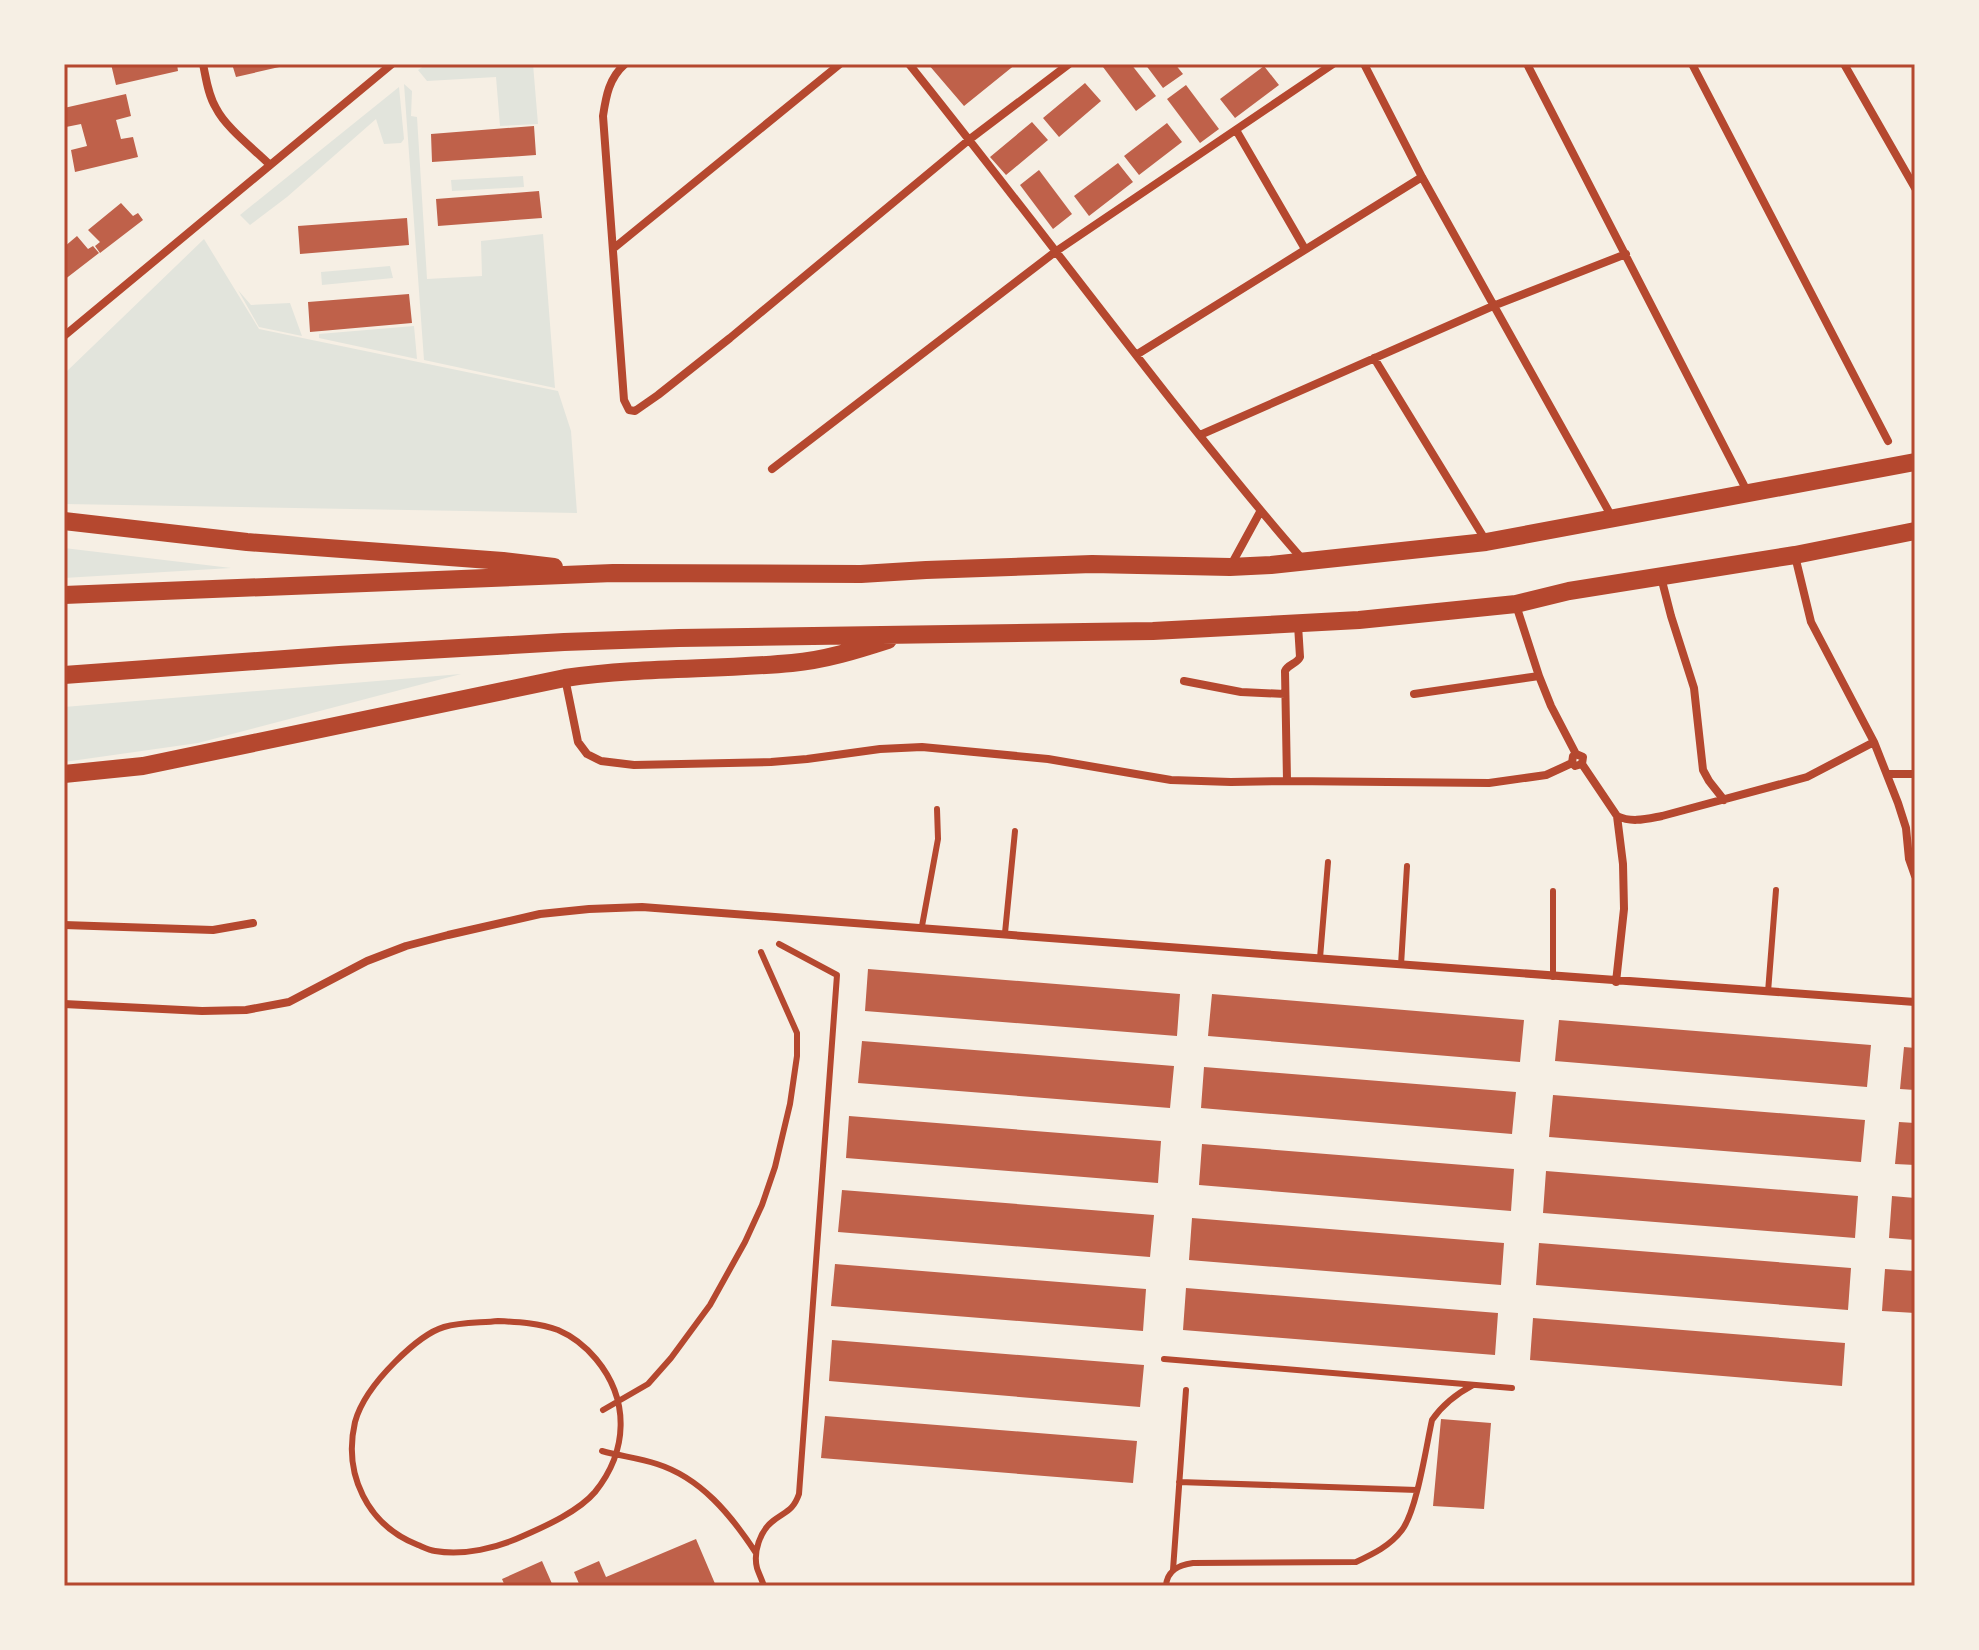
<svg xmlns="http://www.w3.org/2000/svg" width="1979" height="1650" viewBox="0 0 1979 1650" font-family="Bitter,serif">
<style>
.green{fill:#e2e4dc}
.building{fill:#bf614a}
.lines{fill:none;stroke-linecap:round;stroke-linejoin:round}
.service{stroke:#b5482f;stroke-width:6}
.minor{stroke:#b5482f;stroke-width:8}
.primary{stroke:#b5482f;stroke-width:18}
.neatline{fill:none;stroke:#b5482f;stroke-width:3}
</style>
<rect width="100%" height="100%" fill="#f6efe4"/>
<path class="green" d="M427,64h106l5,60 -38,2 -4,-49 -69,4 -9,-11z
M404,84l8,7 -1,25 6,1 10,162 55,-3 -1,-35 62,-7 12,154 -131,-28z
M399,87l5,52 -3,4 -17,1 -8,-25 -89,78 -37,28 -10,-10z
M523,176l1,11 -72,4 -1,-11z
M204,239l55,90 299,62 13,40 6,82 -513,-9v-130z
M390,266l3,12 -71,7 -1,-13z
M238,290l13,15 39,-2 12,33 -43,-9z
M414,326l3,33 -98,-21v-4z
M64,548l167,20 -167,10z
M461,674l-263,69 -134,19v-55z"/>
<path class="building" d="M111,64h66l1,7 -62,14z
M232,64h55l1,1 -52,12z
M928,64h88l-52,42z
M1107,64h24l25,32 -20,15 -33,-44z
M1145,64h30l8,10 -20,14z
M1264,66l15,19 -44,33 -15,-19z
M1085,83l16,18 -42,36 -16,-19z
M1186,85l33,44 -19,14 -33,-44z
M126,94l5,22 -15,4 5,19 12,-2 5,20 -63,15 -4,-22 16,-4 -6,-22 -15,3 -2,-19z
M1032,122l16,18 -42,35 -16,-18z
M1167,123l15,19 -43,33 -15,-19z
M534,126l2,29 -104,7 -1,-28z
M1118,163l15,19 -44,34 -15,-20z
M1039,170l33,44 -19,15 -33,-44z
M539,191l3,27 -104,8 -2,-27z
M121,203l12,13 5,-3 5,7 -43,33 -5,-7 5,-4 -12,-12z
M407,218l2,27 -109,9 -2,-28z
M77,236l11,13 5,-3 6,7 -35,27v-33z
M409,294l3,29 -102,9 -2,-30z
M868,969l312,25 -3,42 -312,-25z
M1212,994l312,26 -4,42 -312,-26z
M1559,1020l312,25 -4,42 -312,-26z
M862,1041l312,25 -4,42 -312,-25z
M1904,1047l11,1v42l-15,-1z
M1204,1067l312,25 -4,42 -311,-26z
M1553,1095l312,25 -4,42 -312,-25z
M849,1116l312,25 -3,42 -312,-25z
M1899,1122l16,1v42l-20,-1z
M1202,1144l312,25 -3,42 -312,-26z
M1546,1171l312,25 -3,42 -312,-25z
M842,1190l312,25 -4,42 -312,-25z
M1892,1196l23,2v42l-26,-2z
M1192,1218l312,25 -3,42 -312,-25z
M1539,1243l312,25 -3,42 -312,-25z
M835,1264l311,25 -3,42 -312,-25z
M1885,1269l30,2v42l-33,-2z
M1186,1288l312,25 -3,42 -312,-25z
M1533,1318l312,25 -3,43 -312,-26z
M832,1340l312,25 -4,42 -311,-26z
M825,1416l312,25 -4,42 -312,-25z
M1441,1419l50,4 -7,86 -51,-3z
M696,1539l20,47h-136l-6,-14 25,-11 7,16z
M542,1561l11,25h-48l-3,-7z"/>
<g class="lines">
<path class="service" d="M1553,891v86
M922,926l16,-87 -1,-30
M1005,933l10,-102
M1320,958l8,-96
M1401,965l6,-99
M1768,992l8,-102
M498,1321c20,1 41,2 60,9 14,6 28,17 38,29 34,41 32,92 -1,133 -16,19 -49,34 -72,44 -26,12 -59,20 -88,15 -6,-1 -12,-4 -17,-6 -51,-20 -75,-71 -63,-123 6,-22 24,-44 40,-60 12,-12 32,-30 49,-35 17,-5 37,-4 54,-6z
M1164,1359l348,29
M603,1410l45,-26 23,-26 39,-53 35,-63 17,-37 13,-38 15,-63 7,-48v-23l-36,-81
M602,1451c18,5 37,7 55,13 44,14 74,51 99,89
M1179,1482l238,8
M1173,1570l13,-180
M764,1586c-2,-6 -5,-12 -7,-18 -4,-16 3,-37 16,-47 13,-10 20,-10 26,-27l38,-519 -58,-31
M1166,1586c1,-16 13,-21 27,-23l163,-1c17,-8 34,-16 46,-32 15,-20 24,-83 30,-110 11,-16 24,-26 41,-35"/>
<path class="minor" d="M203,64c3,14 5,31 13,44 10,20 38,41 54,57
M625,64c-16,14 -19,32 -22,52l21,284 5,10 6,1 23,-16 72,-57 240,-199 99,-75
M909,64c89,111 175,225 263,337 43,54 86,108 132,160
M1364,64l58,113 191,342
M1527,64l221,429
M1692,64l196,377
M1844,64l71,124
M1236,130l69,119
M614,248l226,-184
M64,336l328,-272
M1136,355l286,-178
M1374,358l112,183
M1200,435l293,-129 133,-52
M772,469l283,-217 278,-188
M1795,556l16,66 63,120 24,61 8,25 3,31 6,17
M1230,567l30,-55
M1661,577l10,39 23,72 9,82 6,11 15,19
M1516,605l23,71 12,30 25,48
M565,678l13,64 9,12 14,7 33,4 137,-3 36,-3 73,-10 42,-2 126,12 123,21 60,2 56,-1 202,2 57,-8 26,-12
M1184,681l57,11 44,2
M1414,694l125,-18
M1582,764l-7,2 -3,-3 1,-7 3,-2 7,3 -1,7 35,52c15,7 29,3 45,0l145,-39 67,-35
M1887,774h28
M1287,781l-2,-110c3,-7 12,-7 15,-14l-2,-32
M64,925l149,5 40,-7
M1616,982l8,-73 -1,-45 -6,-48
M64,1004l138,7 44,-1 43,-8 78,-41 39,-15 42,-11 92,-21 49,-5 53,-2c425,30 848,67 1273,95"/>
<path class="primary" d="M64,521l183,21 256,19 51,6
M64,595l549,-22 248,1 65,-4 166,-6 138,3 41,-2 215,-23 429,-80
M64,675l275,-20 225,-13 115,-4 474,-7 206,-11 157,-16 53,-13 226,-36 120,-24
M64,774l79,-8 422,-88c76,-11 151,-8 227,-15 33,-3 65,-13 96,-23"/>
</g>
<rect width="1979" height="1650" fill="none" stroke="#f6efe4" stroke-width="132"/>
<rect x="66" y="66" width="1847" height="1518" class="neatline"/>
</svg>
